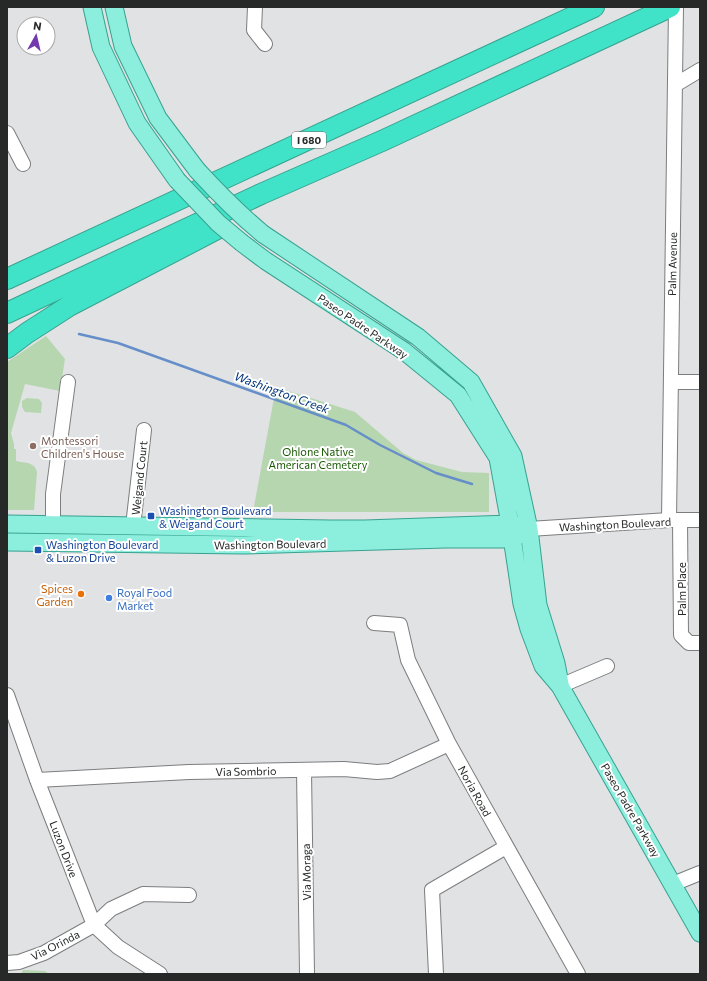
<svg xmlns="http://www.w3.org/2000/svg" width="707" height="981" viewBox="0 0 707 981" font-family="Commissioner,sans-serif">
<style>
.green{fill:#b6d6af}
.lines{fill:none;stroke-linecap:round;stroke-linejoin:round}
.stream{stroke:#668ec9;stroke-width:2.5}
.minor-casing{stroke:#7c7d7f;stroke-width:16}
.major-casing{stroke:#37a28f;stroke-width:19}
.highway-casing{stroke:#37a28f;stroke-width:22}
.minor{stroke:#fff;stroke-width:14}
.major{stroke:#8ceedd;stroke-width:17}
.highway{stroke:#40e3c7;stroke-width:20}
.major-bridge-casing{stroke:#37a28f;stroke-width:19;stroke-linecap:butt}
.major-bridge{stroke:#8ceedd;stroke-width:17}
.education-dot{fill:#8d6e63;stroke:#fff;stroke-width:1.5}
.transit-dot{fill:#1a4fb4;stroke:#fff;stroke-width:1.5}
.food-dot{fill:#e8710a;stroke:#fff;stroke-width:1.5}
.shop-dot{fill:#3f7fe0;stroke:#fff;stroke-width:1.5}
.labels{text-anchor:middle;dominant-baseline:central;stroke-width:4;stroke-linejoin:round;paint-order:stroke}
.shield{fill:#fff;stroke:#686868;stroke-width:1}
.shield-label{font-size:10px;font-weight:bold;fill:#272828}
.street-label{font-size:11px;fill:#272828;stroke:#fff}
.education-label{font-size:11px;fill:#785e54;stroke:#fff;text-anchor:start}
.park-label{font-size:11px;fill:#165801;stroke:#fff}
.transit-label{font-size:11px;fill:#164399;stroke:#fff;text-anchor:start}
.food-label{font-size:11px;fill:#c56008;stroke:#fff;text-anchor:end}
.shop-label{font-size:11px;fill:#366cbe;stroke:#fff;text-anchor:start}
.water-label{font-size:12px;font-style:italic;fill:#003479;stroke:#fff}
</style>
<rect width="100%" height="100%" fill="#e1e2e4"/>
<path class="green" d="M46,336l19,23 -5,32 -35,-7 -14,49 3,11v5h2v12c9,2 19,1 21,11l-3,38h-27v-148z
M276,387l79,25 48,41 13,7 46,12 27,1v39h-236z
M27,398l12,1 3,4 -1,10 -16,-1 -3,-5v-6z
M23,970l22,1 4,3h-28z"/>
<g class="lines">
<path class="stream" d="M79,334l39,9 228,82 34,20 56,28 36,11"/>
<g class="minor-casing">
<path id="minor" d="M255,7l-1,23 11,14
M675,85l25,-15
M7,133l16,31
M671,382h29
M669,520l7,-513
M680,520l1,115 8,8h11
M53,525v-31l15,-112
M133,526l11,-96
M529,529l140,-9h31
M374,623l26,2 8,35 41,84 129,230
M560,686l47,-20
M7,695l30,85 57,145 24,22 42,27
M304,771l3,203
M37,780l152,-8 155,-3 33,3 13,-1 59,-27
M673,884l27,-11
M7,963l12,-1 25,-9 50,-28 17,-16 32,-15 46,1
M436,974l-4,-84 74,-43"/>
</g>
<g class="major-casing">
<path id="major" d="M92,7l9,40 36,76 40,57
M114,7l9,39 35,72 39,52
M263,234l155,103 53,45 42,74 16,73 9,76 18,58 4,21
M242,243l24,18 138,90 54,44 40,63 12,66 12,80 7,25 14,37 17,20 140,247
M7,524l323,5h35l145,-5 10,2
M7,542l237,3 201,-6h67l9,-5"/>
</g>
<g class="highway-casing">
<path id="highway" d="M7,279l587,-272
M7,313l254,-119 123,-54 286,-133
M7,348l20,-15 42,-27 148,-77"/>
</g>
<use href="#minor" class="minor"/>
<use href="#major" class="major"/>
<use href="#highway" class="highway"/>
<g class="major-bridge-casing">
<path id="major-bridge" d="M197,170c21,23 42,44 66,64
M177,180l41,43 24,20"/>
</g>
<use href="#major-bridge" class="major-bridge"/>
</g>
<circle class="education-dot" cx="33" cy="446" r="4"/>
<g class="transit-dot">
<rect x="147" y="512" width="8" height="8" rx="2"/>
<rect x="34" y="546" width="8" height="8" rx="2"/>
</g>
<circle class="food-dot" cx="81" cy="594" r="4"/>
<circle class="shop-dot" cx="109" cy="598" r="4"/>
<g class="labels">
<rect class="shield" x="292" y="132" width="34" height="16" rx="3"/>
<g class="shield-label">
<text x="309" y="140">I 680</text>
</g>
<g class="street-label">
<text transform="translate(672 264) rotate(-89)">Palm Avenue</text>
<text transform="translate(363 326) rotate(34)">Paseo Padre Parkway</text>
<text transform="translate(139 478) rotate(-84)">Weigand Court</text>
<text transform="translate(615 524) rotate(-3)">Washington Boulevard</text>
<text transform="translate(270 544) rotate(-1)">Washington Boulevard</text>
<text transform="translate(681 589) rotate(-90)">Palm Place</text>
<text transform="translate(246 771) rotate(-1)">Via Sombrio</text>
<text transform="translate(475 791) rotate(61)">Noria Road</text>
<text transform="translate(631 810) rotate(60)">Paseo Padre Parkway</text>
<text transform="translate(64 849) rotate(69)">Luzon Drive</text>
<text transform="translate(306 872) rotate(-91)">Via Moraga</text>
<text transform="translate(55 945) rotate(-27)">Via Orinda</text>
</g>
<g class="education-label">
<text x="41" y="440">Montessori<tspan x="41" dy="13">Children's House</tspan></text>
</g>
<g class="park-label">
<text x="318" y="451">Ohlone Native<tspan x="318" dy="13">American Cemetery</tspan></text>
</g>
<g class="transit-label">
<text x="159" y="510">Washington Boulevard<tspan x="159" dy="13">&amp; Weigand Court</tspan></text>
<text x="46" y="544">Washington Boulevard<tspan x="46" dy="13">&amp; Luzon Drive</tspan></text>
</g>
<g class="food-label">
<text x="73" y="588">Spices<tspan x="73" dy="13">Garden</tspan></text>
</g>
<g class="shop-label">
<text x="117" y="592">Royal Food<tspan x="117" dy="13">Market</tspan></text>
</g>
<g class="water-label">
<text transform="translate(282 392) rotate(20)">Washington Creek</text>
</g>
</g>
<rect width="707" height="981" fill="none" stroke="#272828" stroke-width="16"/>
<g transform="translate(36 36) rotate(8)"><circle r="19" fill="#ffffff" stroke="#a9a9a9"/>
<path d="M0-3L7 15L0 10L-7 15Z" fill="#733ab0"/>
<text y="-6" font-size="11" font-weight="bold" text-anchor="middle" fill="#272828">N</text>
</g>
</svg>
